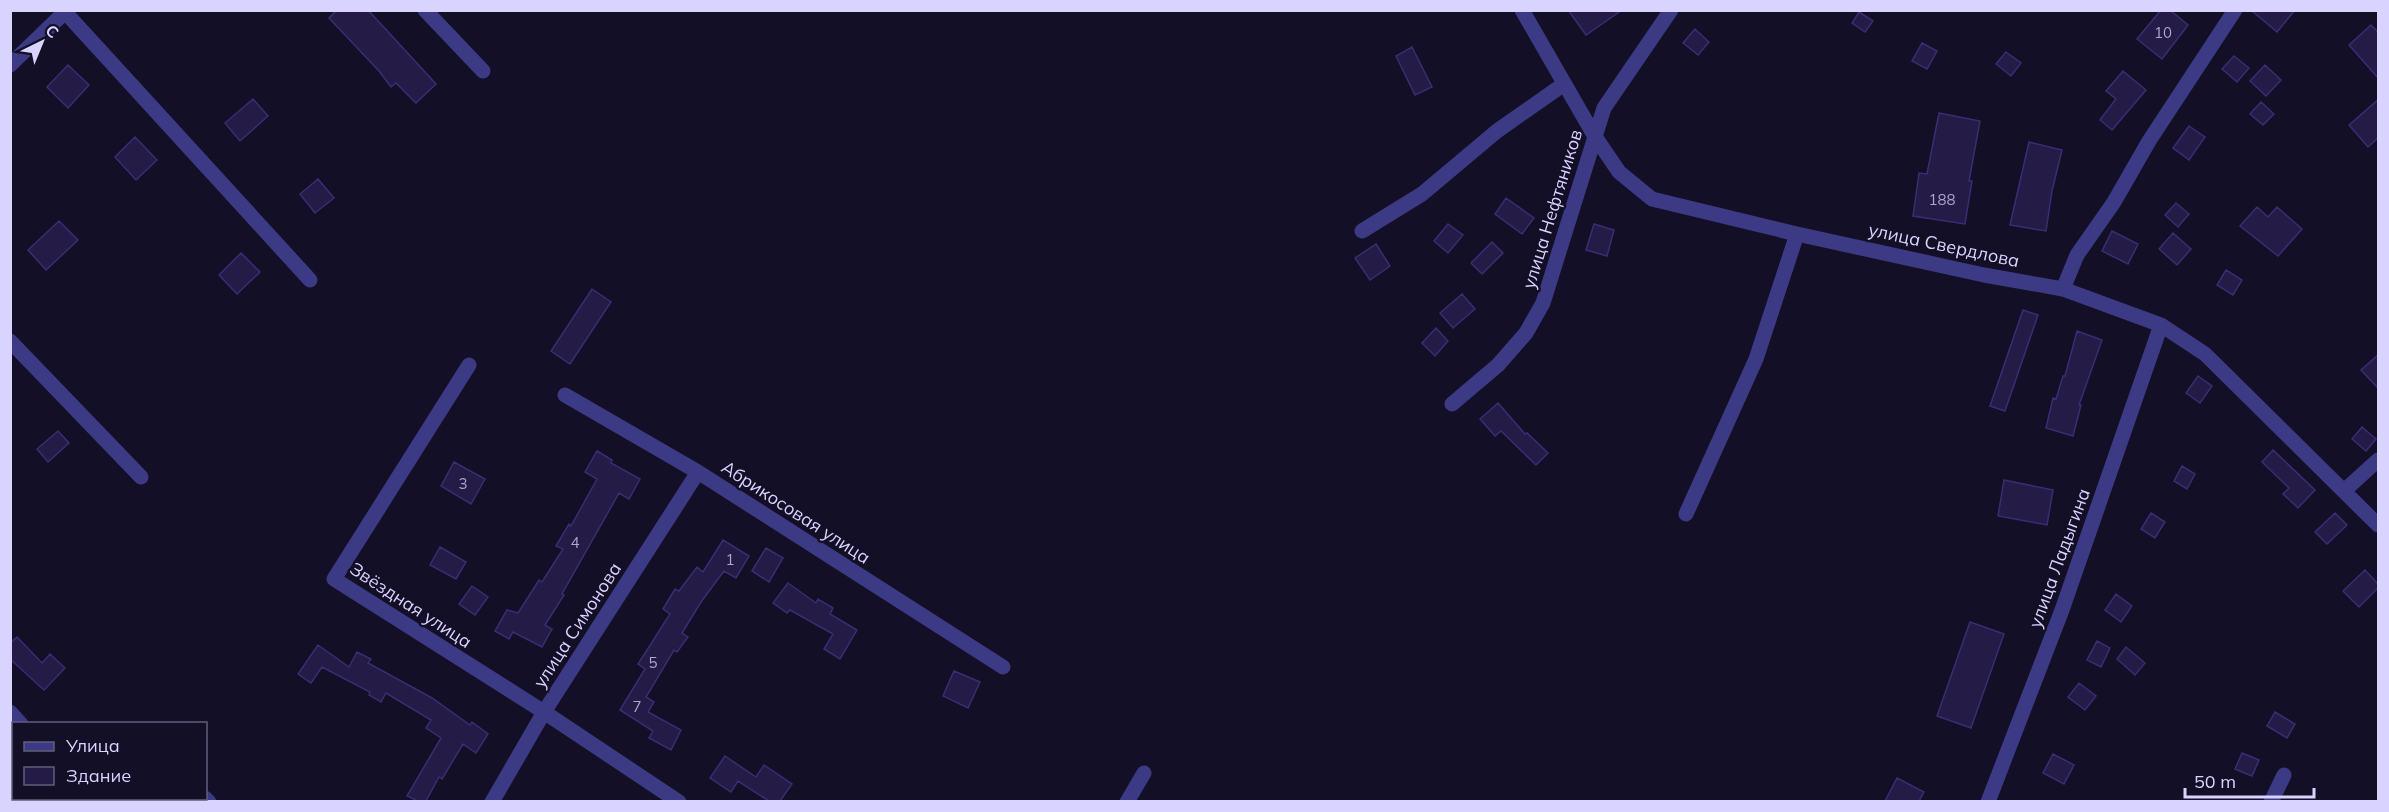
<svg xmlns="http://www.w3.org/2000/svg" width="2389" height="812" viewBox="0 0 2389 812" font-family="Mulish,sans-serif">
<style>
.building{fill:#241b47;stroke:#3b2d73;stroke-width:1.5}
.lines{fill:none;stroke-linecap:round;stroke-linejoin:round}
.minor{stroke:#3d3a85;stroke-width:15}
.labels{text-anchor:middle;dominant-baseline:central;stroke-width:5;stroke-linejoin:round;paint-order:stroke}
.number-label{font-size:15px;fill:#aca6d1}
.street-label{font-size:18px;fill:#d9d4ff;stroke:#130f26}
</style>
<rect width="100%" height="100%" fill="#130f26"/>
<path class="building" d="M337,10h31l68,74 -20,19 -20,-20 -5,4 -12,-16 -50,-53z
M1568,10h54l-36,25z
M2161,10h9l18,15 -26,34 -25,-20z
M2251,10h44l-18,22z
M1859,12l14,9 -8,11 -13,-9z
M2371,25l8,8v46l-30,-34z
M1695,29l14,13 -11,13 -15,-12z
M1922,43l15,8 -10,18 -15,-8z
M1412,47l20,40 -17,8 -19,-39z
M2006,52l15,11 -10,13 -15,-12z
M2234,56l15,12 -12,14 -15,-13z
M68,65l21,20 -21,23 -21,-21z
M2265,65l16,15 -15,16 -16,-15z
M2123,71l23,19 -34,40 -12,-10 16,-21 -10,-8z
M253,99l15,17 -28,25 -15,-18z
M2379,99v38l-11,10 -19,-22z
M2261,102l13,12 -11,11 -13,-11z
M1939,113l41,8 -11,60h3l-7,43 -52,-8 6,-43 8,1z
M2189,126l16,11 -16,23 -16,-12z
M135,137l22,23 -21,20 -21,-23z
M2029,142l33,8 -10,41 -6,40 -36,-6z
M318,179l16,19 -19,15 -15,-19z
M1506,198l28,20 -12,16 -27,-20z
M2176,203l13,11 -11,13 -13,-12z
M2257,207l11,10 9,-10 25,22 -24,27 -38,-30z
M59,221l19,19 -32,30 -18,-20z
M1448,224l15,11 -15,18 -14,-12z
M1594,224l20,6 -7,26 -21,-6z
M2112,231l26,13 -10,20 -26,-13z
M2173,233l18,16 -14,16 -18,-16z
M1492,242l11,11 -21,21 -11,-11z
M1376,244l14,22 -20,14 -15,-22z
M241,253l19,19 -23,22 -18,-19z
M2226,270l16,10 -9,15 -16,-10z
M592,289l19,13 -41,62 -19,-13z
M1462,294l13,15 -22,19 -13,-15z
M2023,310l15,5 -33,96 -15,-5z
M1436,328l12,13 -13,15 -13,-13z
M2077,331l25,9 -23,65h2l-8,31 -27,-8 7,-30 3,1 7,-23h2z
M2379,354v35l-18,-19z
M2198,376l14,10 -12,17 -14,-10z
M1498,403l27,31 2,-1 21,20 -12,12 -35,-34 -6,5 -15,-17z
M2362,427l14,12 -10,12 -14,-12z
M58,431l11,12 -21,19 -11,-13z
M2273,450l42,40 -17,18 -15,-14 6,-6 -27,-26z
M597,451l15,9 -1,3 29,16 -11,20 -10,-6 -57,101 2,1 -19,30 7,4 -10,18 -29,-15 -4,7 -14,-8 12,-21 11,3 21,-33 3,2 21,-33 -7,-3 13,-22 2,2 26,-47 -12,-7z
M454,462l31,17 -14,25 -30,-18z
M2182,466l13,8 -8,15 -13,-8z
M2004,480l49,10 -6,35 -49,-9z
M2151,513l14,9 -10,16 -14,-9z
M2335,513l12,12 -20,19 -12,-12z
M723,540l26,16 -13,22 -12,-7 -23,31 -19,31 6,4 -11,15 -3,-2 -28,47 8,5 -6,10 33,18 -10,20 -22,-12 4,-7 -33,-21 25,-41 -7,-5 32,-50 -7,-5 12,-20 4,2 18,-24 6,5z
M440,547l26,15 -10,17 -26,-14z
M766,548l17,10 -14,24 -17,-11z
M2365,570l14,15v2l-20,20 -16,-16z
M788,583l28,20 2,-4 15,9 -3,6 27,16 -17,29 -16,-10 9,-15 -43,-24 -3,3 -14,-10z
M472,586l16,11 -13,18 -16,-11z
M2116,594l16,12 -11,16 -16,-12z
M1970,622l34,12 -33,94 -34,-12z
M17,637l25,26 8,-9 15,14 -21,22 -34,-31v-16z
M2097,641l13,7 -9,19 -14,-7z
M318,645l31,22 8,-15 14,7 -3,4 64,35 38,27 2,-3 16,12 -12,19 -13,-9 -21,35 -3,-2 -13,24h-8l-11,-5 34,-58 -15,-10 5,-8 -45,-27 -5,9 -12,-7 1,-3 -48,-25 -11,16 -13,-9z
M2126,647l19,16 -10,12 -18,-16z
M954,671l26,11 -12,26 -25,-12z
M2079,683l17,13 -11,14 -17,-13z
M2275,712l20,12 -8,14 -20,-12z
M2242,753l17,7 -7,16 -17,-7z
M2053,754l21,11 -10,19 -21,-11z
M725,756l31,21 8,-12 28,19 -12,17h-11l-31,-20 -7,11 -21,-14z
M1897,778l27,14 -5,9h-34z"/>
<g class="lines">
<path class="minor" d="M425,10l58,61
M1522,10l72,125 25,37 33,27 145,35 187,41 79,14 98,36 44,29 173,171
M65,12l245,268
M10,65l57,-55
M1362,231l60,-37 75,-63 67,-47
M2063,289l14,-34 37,-53 35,-61 86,-131
M10,341l131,136
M469,365l-135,214 210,133 135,90
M565,395l133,77 305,195
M1452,404l46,-39 28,-32 17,-30 61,-195 67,-98
M2345,490l33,-30
M1686,514l70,-155 41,-125
M10,712l11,12
M205,798l4,4
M492,802l52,-90 154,-240
M1127,802l17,-29
M1988,802l74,-192 99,-285
M2271,802l13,-27"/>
</g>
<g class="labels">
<g class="number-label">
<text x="2163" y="32">10</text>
<text x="1942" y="199">188</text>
<text x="463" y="483">3</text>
<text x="575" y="542">4</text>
<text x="730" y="559">1</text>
<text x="653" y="662">5</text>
<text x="637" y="706">7</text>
</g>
<g class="street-label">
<text transform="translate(1552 209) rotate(-73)">улица Нефтяников</text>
<text transform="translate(1944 245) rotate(12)">улица Свердлова</text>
<text transform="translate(796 512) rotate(33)">Абрикосовая улица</text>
<text transform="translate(2059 558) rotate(-70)">улица Ладыгина</text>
<text transform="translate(411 605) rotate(33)">Звёздная улица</text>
<text transform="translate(577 625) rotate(-57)">улица Симонова</text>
</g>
</g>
<rect width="2389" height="812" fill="none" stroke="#d9d4ff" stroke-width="24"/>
<rect x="12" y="722" width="195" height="78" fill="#130f26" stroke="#625e7d" stroke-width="1.5"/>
<rect x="24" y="742" width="30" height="9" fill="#3d3a85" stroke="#625e7d" stroke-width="1.5"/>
<text x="66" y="752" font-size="18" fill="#d9d4ff">Улица</text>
<rect x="24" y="767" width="30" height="18" fill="#241b47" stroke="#625e7d" stroke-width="1.5"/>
<text x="66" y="782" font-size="18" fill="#d9d4ff">Здание</text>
<g transform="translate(42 42) rotate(43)" stroke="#130f26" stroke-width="4.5" paint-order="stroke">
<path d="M0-4.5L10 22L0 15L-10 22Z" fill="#d9d4ff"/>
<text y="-9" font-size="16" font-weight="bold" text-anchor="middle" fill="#d9d4ff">С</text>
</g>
<path d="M2185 788v9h129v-9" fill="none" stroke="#d9d4ff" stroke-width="3"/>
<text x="2194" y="788" font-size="18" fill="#d9d4ff" stroke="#130f26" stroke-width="4.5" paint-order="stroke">50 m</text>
</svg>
